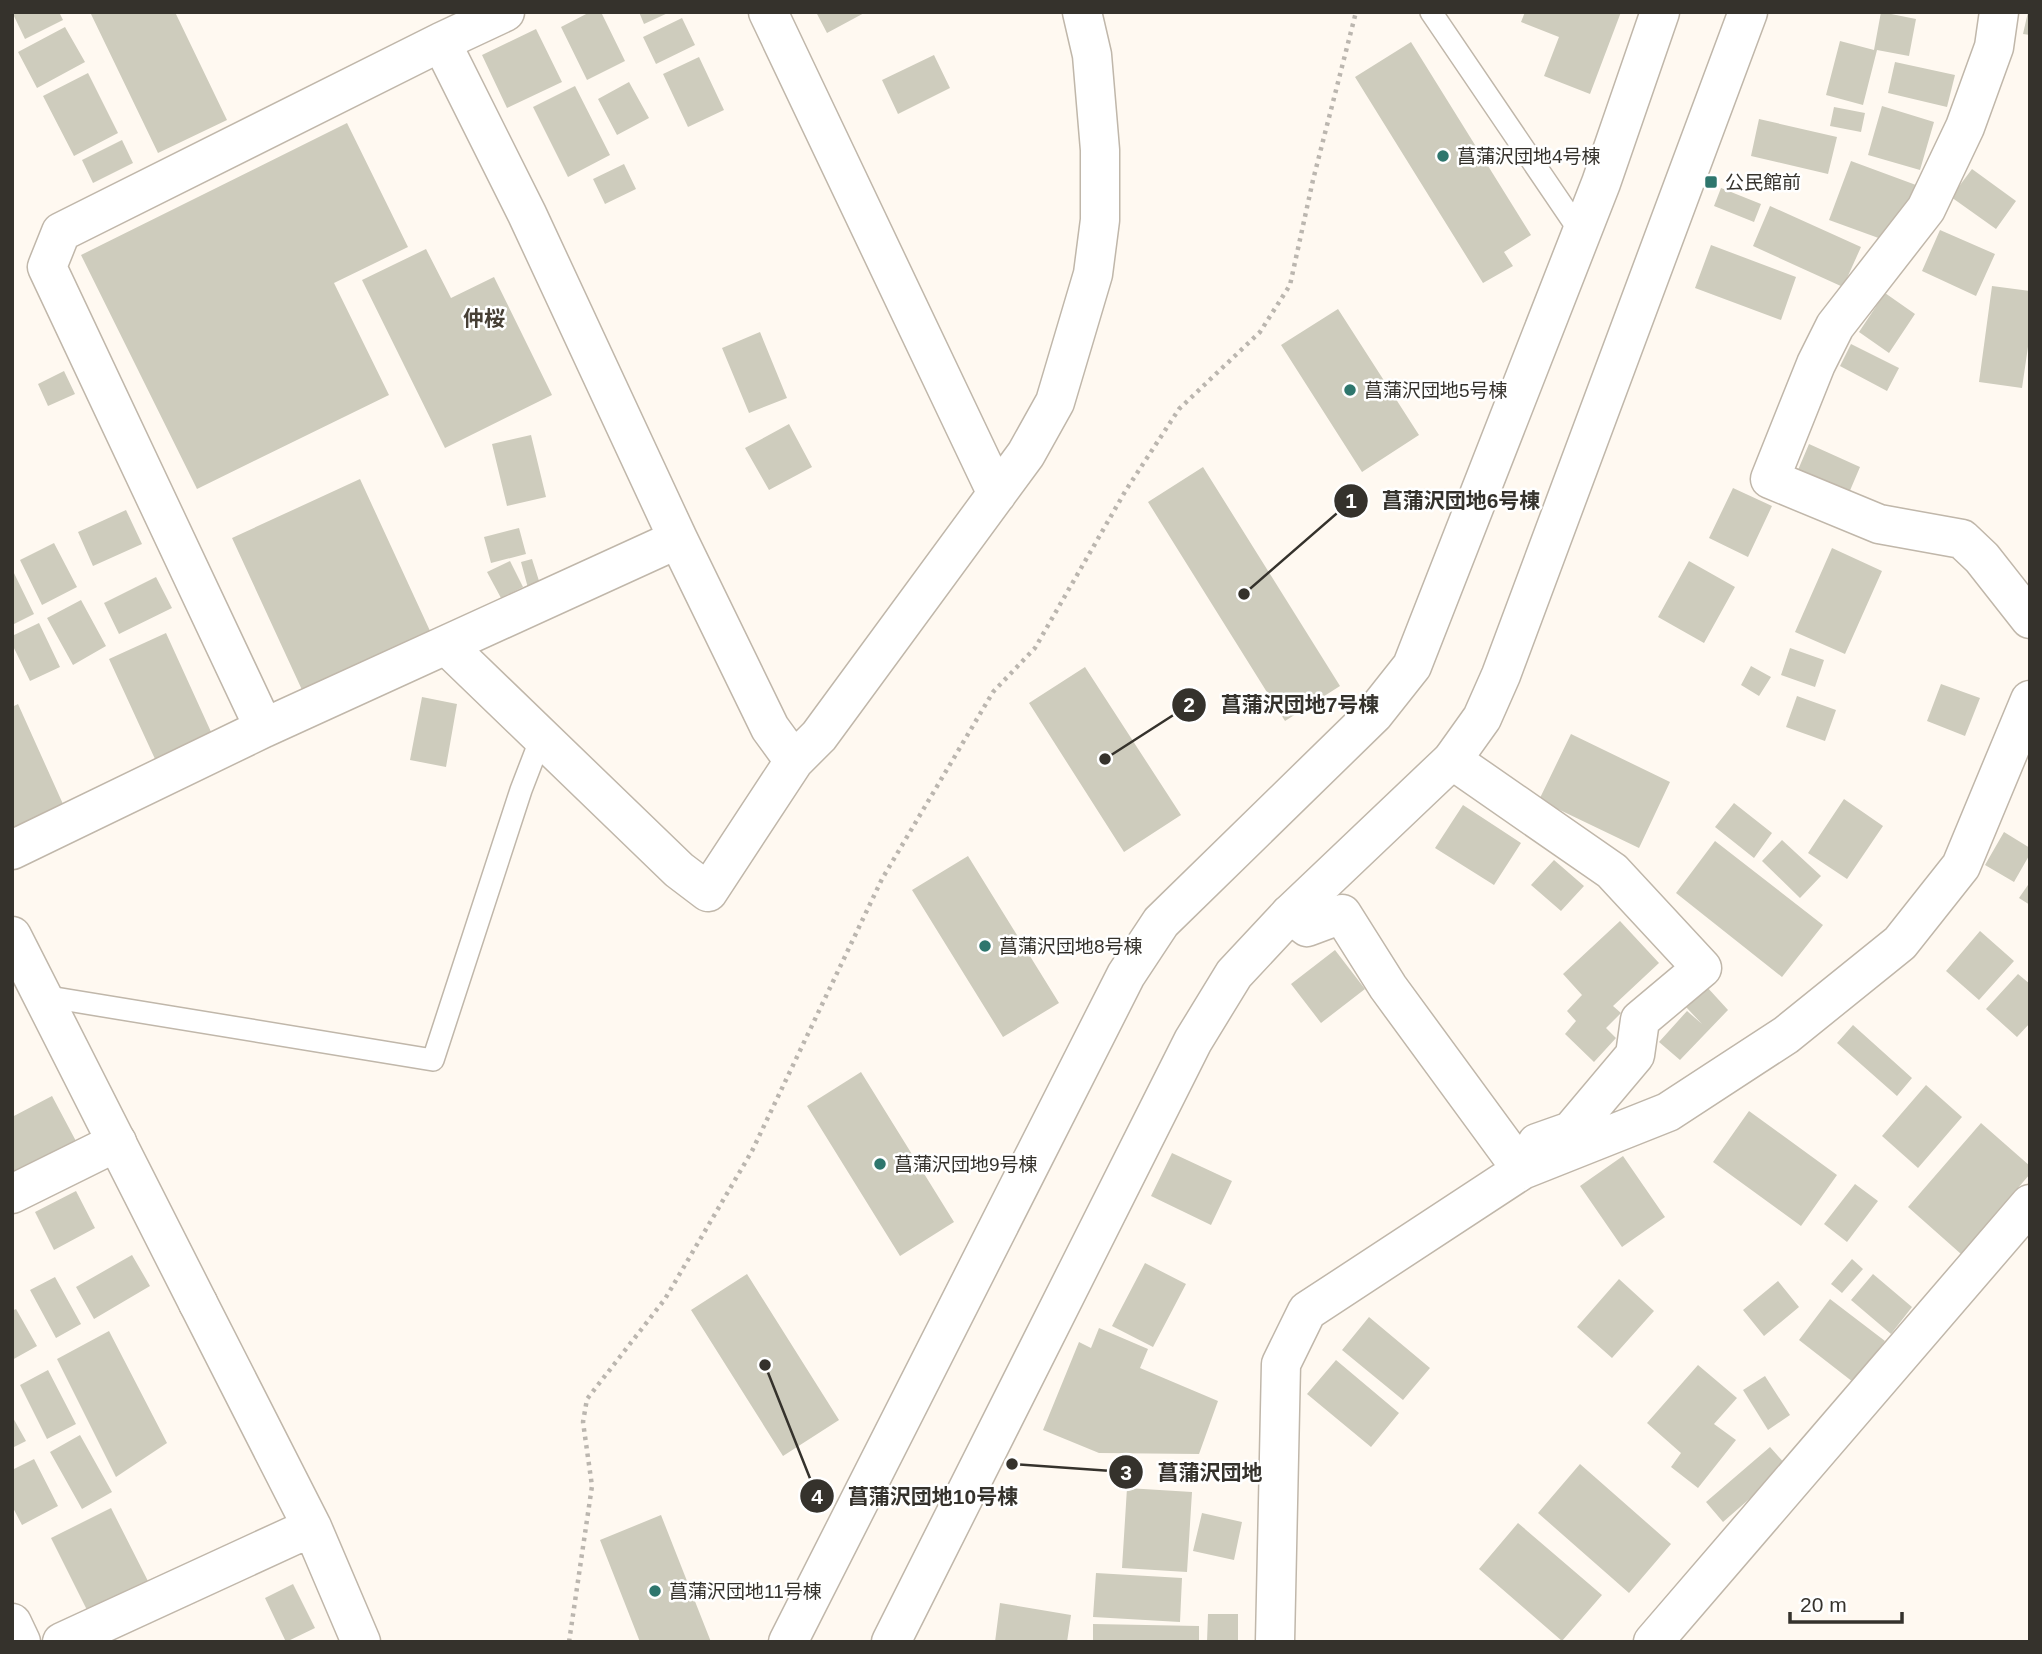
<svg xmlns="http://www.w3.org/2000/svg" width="2042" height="1654" viewBox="0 0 2042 1654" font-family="Helvetica,'Noto Sans JP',sans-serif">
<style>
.building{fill:#ceccbd}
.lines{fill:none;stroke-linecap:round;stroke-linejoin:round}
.service-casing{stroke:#c0b7aa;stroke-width:24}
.minor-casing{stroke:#c0b7aa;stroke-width:41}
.tertiary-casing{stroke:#c0b7aa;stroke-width:41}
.path{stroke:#bbb6af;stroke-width:4.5;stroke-dasharray:3.5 5;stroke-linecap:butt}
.service{stroke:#fff;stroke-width:21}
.minor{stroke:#fff;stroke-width:38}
.tertiary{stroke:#fff;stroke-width:38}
.poi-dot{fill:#2e766d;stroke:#fff;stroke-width:2.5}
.labels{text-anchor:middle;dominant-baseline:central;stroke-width:5;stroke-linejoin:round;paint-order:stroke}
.poi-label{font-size:19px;fill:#35322c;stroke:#fff;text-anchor:start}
.neighbourhood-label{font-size:21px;font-weight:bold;fill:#463f35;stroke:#fff}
.leader{fill:none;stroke:#35322c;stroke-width:2.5}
.callout-dot{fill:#35322c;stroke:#fff;stroke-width:2.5}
.mark-label{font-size:21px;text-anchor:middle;font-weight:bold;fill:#fff}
.callout-label{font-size:21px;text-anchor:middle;font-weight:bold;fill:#35322c;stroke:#fff;stroke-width:5;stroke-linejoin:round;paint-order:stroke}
</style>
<rect width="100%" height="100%" fill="#fff9f1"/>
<path class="building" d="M12,12h47l4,8 -38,19z
M90,12h85l52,108 -69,33z
M590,12h11l24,49 -38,19 -26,-53z
M639,12h31l-26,12z
M816,12h50l-39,21z
M1525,12h96l-31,82 -46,-18 15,-39 -38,-15z
M1881,12l35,7 -7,37 -32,-6 -14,55 -37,-10 14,-54 34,9z
M2028,12h2v23l-7,-1z
M682,18l13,27 -39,19 -13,-27z
M65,27l20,35 -48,26 -19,-36z
M536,29l26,53 -55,26 -25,-53z
M1411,42l120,193 -27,17 9,14 -30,17 -128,-206z
M934,55l16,33 -52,26 -16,-34z
M699,57l25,53 -36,17 -25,-53z
M1895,62l60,13 -8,32 -59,-14z
M88,73l30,60 -44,23 -31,-60z
M629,82l20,36 -32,17 -19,-36z
M575,86l35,69 -42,22 -35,-70z
M1882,106l52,16 -14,48 -52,-15z
M1834,107l31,6 -4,19 -31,-6z
M1759,119l78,18 -9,37 -77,-18z
M347,123l61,124 -74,36 55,112 -192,94 -116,-234z
M122,140l11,23 -40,20 -11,-23z
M1851,161l65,24 -21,59 -66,-24z
M624,164l12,25 -31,15 -12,-25z
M1972,169l44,32 -20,28 -45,-32z
M1721,188l40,16 -7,18 -40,-16z
M1770,206l91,41 -18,40 -90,-41z
M1940,230l55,24 -19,42 -54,-25z
M1711,245l85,32 -15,43 -86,-32z
M426,249l25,49 43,-21 58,118 -107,53 -83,-168z
M1992,286l38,5v42l-8,55 -43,-6z
M1885,293l30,21 -26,39 -30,-21z
M1338,309l81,126 -57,37 -81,-127z
M760,332l27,66 -38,15 -27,-65z
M1851,344l48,24 -12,23 -47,-25z
M64,371l11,23 -27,12 -10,-22z
M789,424l23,43 -43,23 -24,-42z
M531,435l15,62 -39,9 -15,-62z
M1809,444l51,23 -14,33 -51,-23z
M1203,467l137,219 -55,35 -137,-219z
M360,479l71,154 -128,59 -71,-154z
M1733,488l39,18 -24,51 -39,-19z
M126,510l16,34 -49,22 -15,-34z
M519,528l7,26 -35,9 -7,-26z
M54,543l23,44 -35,18 -22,-45z
M1832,548l50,23 -37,83 -50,-22z
M532,559l8,25 -12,4 -7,-26z
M510,561l13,26 -22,11 -14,-26z
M1689,561l46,26 -31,56 -46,-26z
M12,569l22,45 -22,11z
M156,577l16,31 -53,26 -15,-31z
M81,600l25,46 -33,19 -26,-47z
M39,623l21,44 -30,14 -18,-37v-8z
M166,633l46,101 -57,25 -46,-100z
M1790,648l34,12 -9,27 -34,-12z
M1751,666l20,11 -12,19 -18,-11z
M1085,667l96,148 -57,37 -95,-149z
M1941,684l39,14 -15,38 -38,-15z
M1797,696l39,14 -11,31 -39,-14z
M422,697l35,7 -11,63 -36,-7z
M18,704l45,100 -51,24v-121z
M1571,734l99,48 -31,66 -100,-48z
M1844,799l39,27 -36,53 -39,-26z
M1734,803l38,30 -18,25 -39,-31z
M1463,805l58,38 -27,42 -59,-37z
M2004,832l26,16v6l-16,28 -29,-17z
M1782,840l39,36 -21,22 -38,-37z
M1715,841l108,84 -41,52 -106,-84z
M968,856l91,147 -56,34 -91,-147z
M1554,860l30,26 -23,25 -30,-26z
M2030,882v23l-11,-7z
M1620,921l39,42 -46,43 8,7 -15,15 10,10 -22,24 -29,-28 11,-13 -9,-10 15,-16 -19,-21z
M1980,931l34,30 -35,39 -33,-29z
M1335,950l30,39 -44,34 -30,-39z
M2018,974l12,10v39l-13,14 -31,-28z
M1707,987l21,23 -48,50 -21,-18 28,-31 15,13 -16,-17z
M1853,1025l59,53 -15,18 -60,-53z
M861,1072l93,150 -54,34 -93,-150z
M1926,1085l36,32 -44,51 -36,-32z
M52,1096l25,47 -65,34v-60z
M1749,1111l88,64 -36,51 -88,-64z
M1981,1123l49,43v8l-69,80 -53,-47z
M1172,1153l60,28 -21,44 -60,-29z
M1623,1156l42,61 -43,30 -42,-61z
M1855,1184l23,17 -31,41 -23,-18z
M76,1191l19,37 -41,22 -19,-38z
M132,1255l18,31 -56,33 -18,-32z
M1852,1259l11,10 -21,24 -11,-9z
M1145,1263l41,21 -33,63 -41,-21z
M747,1274l92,146 -56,36 -92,-146z
M1873,1274l39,33 -21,27 -40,-34z
M55,1277l26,47 -25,14 -26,-48z
M1619,1279l35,32 -42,47 -35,-31z
M1778,1281l21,26 -35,29 -21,-26z
M1830,1299l55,42 -32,41 -54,-42z
M16,1309l21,37 -25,14v-49z
M1369,1317l61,51 -27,32 -61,-50z
M1099,1328l49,21 -8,19 78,33 -19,53 -100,-1 -56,-23 36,-88 12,6z
M109,1331l58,112 -51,34 -59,-118z
M1336,1360l63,53 -28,34 -64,-53z
M1698,1365l39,33 -23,26 22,16 -38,48 -27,-21 10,-14 -34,-30z
M48,1370l28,54 -29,15 -27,-54z
M1765,1376l25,39 -22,15 -25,-40z
M12,1416l14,25 -14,7z
M80,1435l32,57 -30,17 -32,-57z
M1770,1447l17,19 -64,56 -17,-20z
M34,1459l24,47 -36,19 -10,-19v-36z
M1580,1464l91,80 -42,49 -91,-80z
M1127,1488l65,4 -5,80 -65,-4z
M111,1508l40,79 -60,31 -40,-80z
M1202,1513l40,9 -8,38 -41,-9z
M661,1515l50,127h-71l-40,-102z
M1518,1523l84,72 -40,46 -83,-72z
M1096,1573l86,5 -2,44 -87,-5z
M293,1584l22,44 -29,14 -21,-44z
M1000,1603l71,12 -4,27h-72z
M1208,1614h30v28h-31z
M1093,1624l106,2v16h-106z"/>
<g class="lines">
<g class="service-casing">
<path id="service" d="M1431,12l150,221
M43,996l390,64 88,-270 20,-52"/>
</g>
<g class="minor-casing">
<path id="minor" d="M768,12l229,482
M1999,12l-5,35 -29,80 -39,82 -91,117 -19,38 -46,115 109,45 83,15 20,19 48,61
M441,42l86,172 151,325 92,189 24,33 25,-25 207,-282 29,-52 38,-128 7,-54v-70l-8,-95 -10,-43
M446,645l233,225 29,22 86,-131
M264,728l-217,-461 14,-35 380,-190 64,-30
M1452,760l160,111 90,97 -62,52 -5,35 -64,76 -34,12
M12,850l252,-122 414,-189
M1290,914l17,13 35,-13 46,73 134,183
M12,1194l105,-52
M198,1303l114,224 49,115
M12,1623l9,19
M62,1642l250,-115
M788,1642l338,-667 35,-53 213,-208 38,-48 189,-483 59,-171
M1275,1642l6,-278 26,-53 215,-141 146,-58 118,-77 114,-92 61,-77 69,-166
M1653,1642l377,-438"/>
</g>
<g class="tertiary-casing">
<path id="tertiary" d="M12,936l186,367
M891,1642l302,-601 41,-67 56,-60 162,-154 30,-42 19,-43 247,-663"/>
</g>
<path class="path" d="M569,1642l23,-156 -9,-64 4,-23 78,-100 87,-148 130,-272 111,-187 42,-44 91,-158 53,-81 81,-77 30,-47 23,-105 43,-168"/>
<use href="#service" class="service"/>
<use href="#minor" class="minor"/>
<use href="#tertiary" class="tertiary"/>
</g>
<g class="poi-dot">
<circle cx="1443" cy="156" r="7"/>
<rect x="1704" y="175" width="14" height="14" rx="3.5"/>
<circle cx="1350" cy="390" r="7"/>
<circle cx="985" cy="946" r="7"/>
<circle cx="880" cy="1164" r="7"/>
<circle cx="655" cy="1591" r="7"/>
</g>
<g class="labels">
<g class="poi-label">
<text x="1457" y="156">菖蒲沢団地4号棟</text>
<text x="1725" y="182">公民館前</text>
<text x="1364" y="390">菖蒲沢団地5号棟</text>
<text x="999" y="946">菖蒲沢団地8号棟</text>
<text x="894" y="1164">菖蒲沢団地9号棟</text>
<text x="669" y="1591">菖蒲沢団地11号棟</text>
</g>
<g class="neighbourhood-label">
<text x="484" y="318">仲桜</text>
</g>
</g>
<path class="leader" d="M1244 594L1351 501M1105 759L1189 705M1012 1464L1126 1472M765 1365L817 1496"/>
<g class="callout-dot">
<circle cx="1244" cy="594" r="7"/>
<circle cx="1105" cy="759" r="7"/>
<circle cx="1012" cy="1464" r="7"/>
<circle cx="765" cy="1365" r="7"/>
<circle cx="1351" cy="501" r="18"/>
<circle cx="1189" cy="705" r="18"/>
<circle cx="1126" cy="1472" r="18"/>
<circle cx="817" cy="1496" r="18"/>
</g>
<g class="mark-label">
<text x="1351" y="508">1</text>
<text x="1189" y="712">2</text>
<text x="1126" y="1480">3</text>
<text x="817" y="1504">4</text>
</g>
<g class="callout-label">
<text x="1461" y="508">菖蒲沢団地6号棟</text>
<text x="1300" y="712">菖蒲沢団地7号棟</text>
<text x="1210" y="1480">菖蒲沢団地</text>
<text x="933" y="1504">菖蒲沢団地10号棟</text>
</g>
<rect width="2042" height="1654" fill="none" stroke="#35322c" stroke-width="28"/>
<path d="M1790 1612v10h112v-10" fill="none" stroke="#35322c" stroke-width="3.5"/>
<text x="1800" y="1612" font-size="21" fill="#35322c" stroke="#ffffff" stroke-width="5" paint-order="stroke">20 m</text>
</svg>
